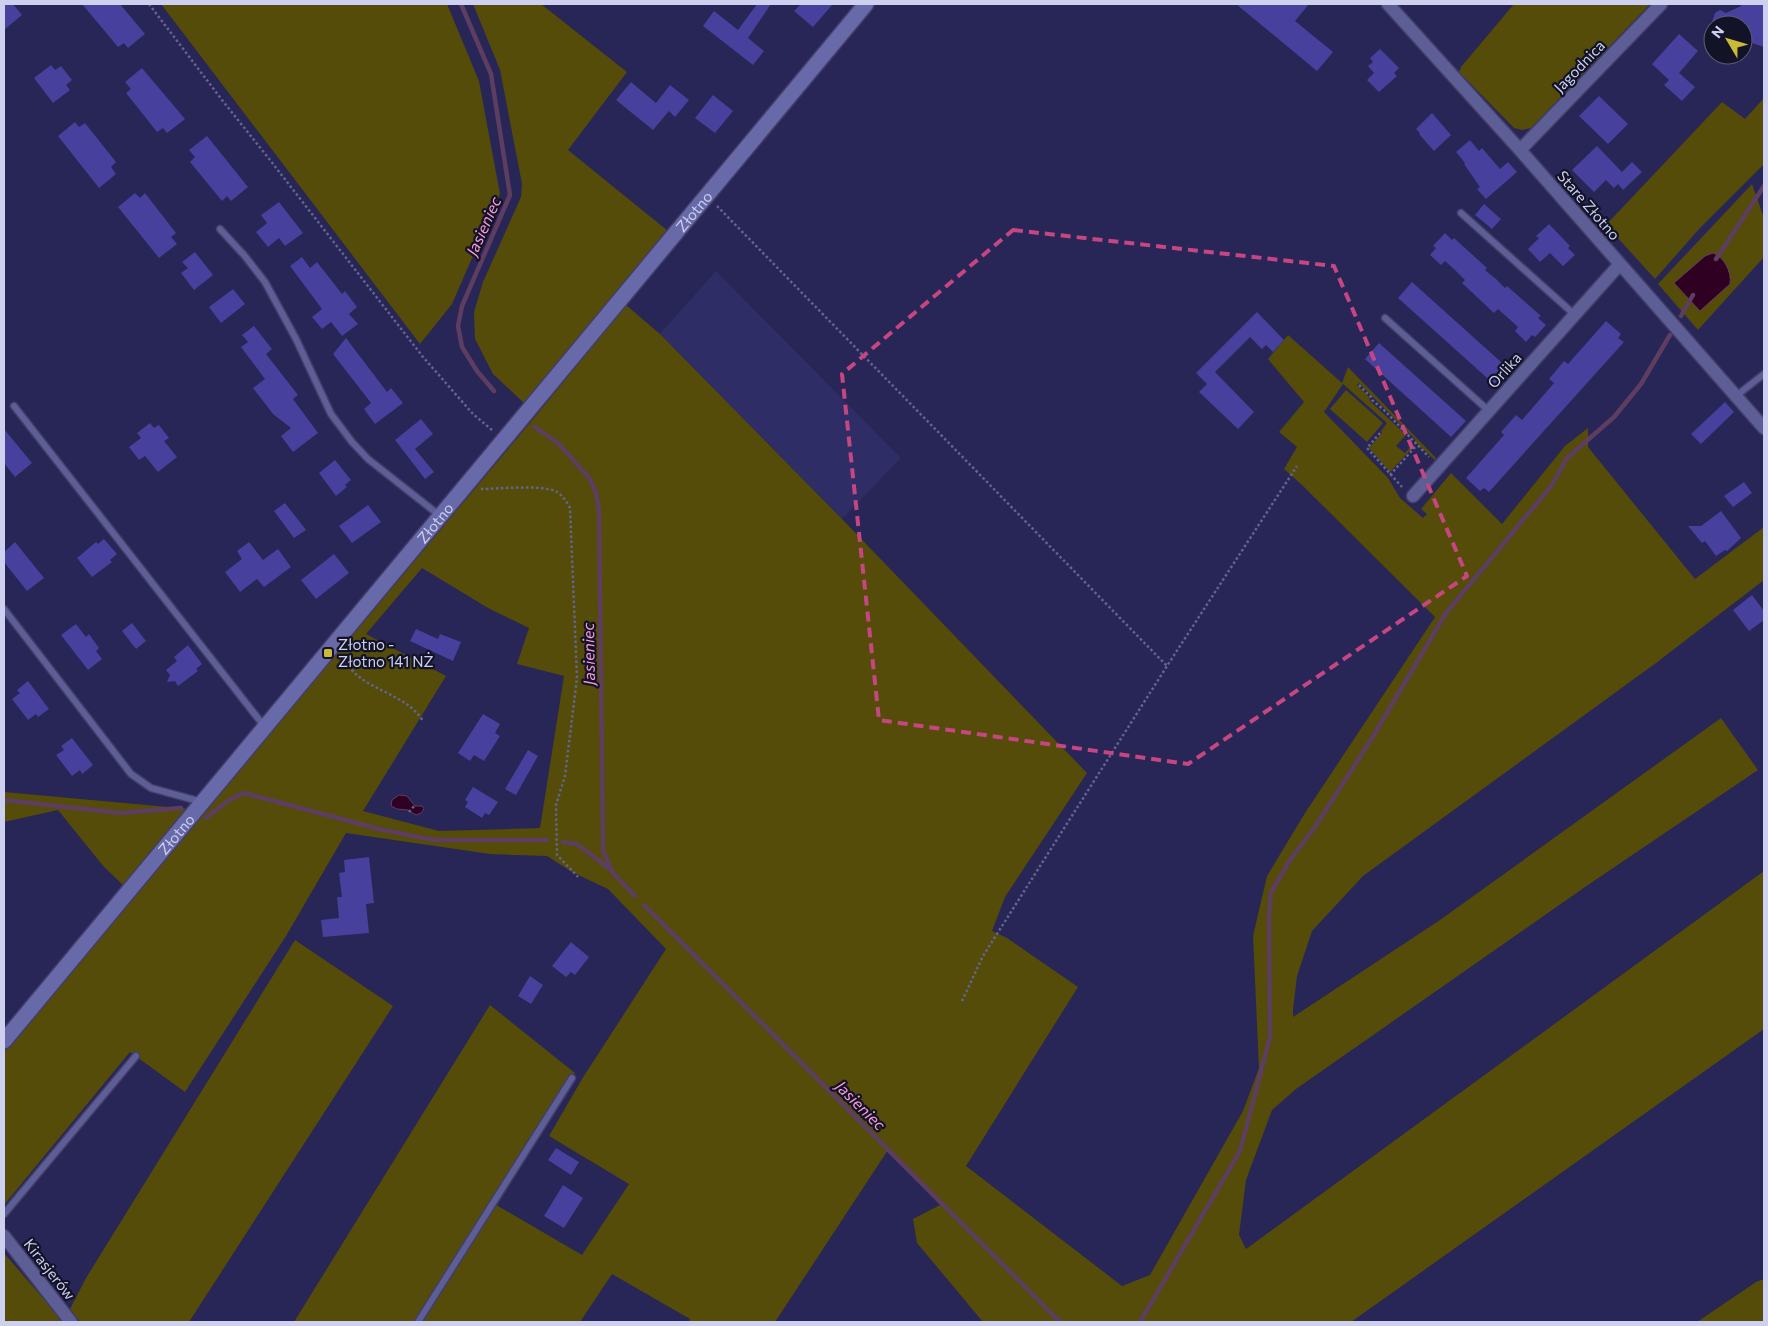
<svg xmlns="http://www.w3.org/2000/svg" width="1768" height="1326" viewBox="0 0 1768 1326" font-family="Commissioner,sans-serif">
<style>
.built{fill:#2f2d65}
.green{fill:#544c08;fill-rule:evenodd}
.water{fill:#2f0022;stroke:#5e3e60}
.lines{fill:none;stroke-linecap:round;stroke-linejoin:round}
.stream{stroke:#5e3e60;stroke-width:4.5}
.building{fill:#47409d}
.lane-casing{stroke:#433e69;stroke-width:9}
.street-casing{stroke:#433e69;stroke-width:15}
.secondary-casing{stroke:#433e69;stroke-width:18}
.path{stroke:#65648f;stroke-width:2.5;stroke-dasharray:2.5 2.5;stroke-linecap:butt}
.lane{stroke:#5d5e95;stroke-width:6}
.street{stroke:#5d5e95;stroke-width:12}
.secondary{stroke:#6869a9;stroke-width:15}
.marked{fill:none;stroke:#c54680;stroke-width:4;stroke-dasharray:10 6;stroke-linejoin:round}
.poi-dot{fill:#caba39;stroke:#131328;stroke-width:2}
.labels{text-anchor:middle;dominant-baseline:central;stroke-width:4.5;stroke-linejoin:round;paint-order:stroke}
.street-label{font-size:15px;fill:#cdd0ef;stroke:#131328}
.poi-label{font-size:15px;fill:#cdd0ef;stroke:#131328;text-anchor:start}
.water-label{font-size:16px;font-style:italic;fill:#fc99d9;stroke:#131328}
</style>
<rect width="100%" height="100%" fill="#282557"/>
<path class="built" d="M716,271l185,187 -59,61 -182,-185z"/>
<path class="green" d="M161,4h286l32,77 21,113 -48,110 -32,40z
M473,4h68l86,68 -59,78 100,81 -143,173 -32,-30 -18,-35 -1,-27 9,-30 38,-85 1,-13 -22,-114z
M1514,4h136l-119,124 -9,2 -8,-2 -55,-56 2,-5z
M1764,98v66l-64,64 -45,51 -49,-54 116,-123 23,17z
M1752,184l12,34v39l-66,73 -40,-46z
M626,305l34,29 182,185 245,254 -82,124 -13,34 15,7 71,49 -112,179 156,120 28,-11 93,-164 16,-43 -6,-132 14,-60 38,-63 130,-196 -134,-133 -17,-15 13,-22 -18,-15 25,-30 -36,-43 20,-24 54,48 6,-16 88,91 -1,2 -19,-17 -1,-4 -56,-56 -2,2 12,12 1,4 36,34 -10,11 9,7 7,-8 2,1 -24,26 -21,-24 13,-15 -1,-2 6,-8 -44,-39 -19,28 64,66 12,20 23,20 4,-4 -6,-5 30,-36 51,51 63,-78 23,-18v19l107,132 69,-52v53l-108,83 -293,213 -51,55 -15,45 -4,34v7l147,-97 281,-202 37,52 -173,117 -289,202 -24,21 -26,70 -7,55 7,14 518,-378v158l-413,293h-368l-66,-79 -4,-24 29,-15 -54,-54 -113,172h-86l1,-3 -78,-45 -32,48h-286l196,-317 85,68 -82,130 89,52 47,-71 -80,-48 33,-57 84,-130 -58,-60 -36,-17 -25,-16 -57,-2 -144,-21 -60,103 -101,156 -55,-40 -126,153v-153l530,-634zM422,568l66,40 41,20 -12,36 47,12 -24,152 -101,3 -76,-20 83,-135 -80,-42z
M1346,390l37,33 -16,19 -37,-33z
M4,792l186,17 -65,78 -21,-20 -46,-57 -54,12z
M295,940l98,66 -204,316h-109l-10,-13 16,-31z
M4,1253l57,66 3,3h-60z
M1764,1279v43h-67l59,-40z"/>
<path class="water" d="M1713,253c11,4 19,19 17,31l-30,27 -26,-28 31,-27z
M399,795l8,1 8,10h7l2,3 -3,4 -5,2 -8,-5 -11,-1 -6,-3 1,-6z"/>
<g class="lines">
<path class="stream" d="M461,4l30,70 19,121 -48,111 -4,20 4,21 15,24 17,20
M1716,259l48,-73
M1681,316l12,-21
M535,427l24,17 31,35 6,14 3,18 4,340 10,22 22,23
M4,800l116,13 61,-5
M206,818l23,-18 15,-7 135,36 54,11h114
M563,842l14,2 35,27
M644,905l416,417
M1140,1322l100,-171 30,-114 -1,-121 2,-24 19,-32 25,-33 57,-89 74,-125 106,-128 15,-27 47,-41 27,-33 29,-49"/>
</g>
<path class="building" d="M4,4h9l9,11 -18,15z
M82,4h38l25,30 -17,14 -4,-5 -6,4z
M757,4h14l-23,34 16,13 -11,14 -50,-39 11,-15 24,19z
M801,4h32l-20,23 -19,-16z
M1236,4h73l-14,17 38,31 -16,19z
M1741,4h23v43l-21,-7v-15h-32l4,-12 5,-3 6,3 15,-7z
M1679,34l19,17 -19,22 16,14 -13,14 -18,-16 5,-5 -17,-16z
M1380,49l19,19 -5,5 3,3 -18,16 -12,-12 7,-7 -6,-7 5,-4 -3,-4z
M51,65l4,5 6,-4 11,14 -6,5 4,5 -17,13 -19,-25z
M142,68l43,51 -18,14 -4,-5 -6,4 -31,-39 5,-4 -6,-7z
M631,82l25,21 14,-18 19,15 -14,17 -6,-6 -16,19 -37,-30z
M713,95l20,16 -18,22 -20,-15z
M1599,96l29,28 -20,20 -29,-28z
M1432,113l19,22 -17,16 -15,-17 1,-1 -4,-4z
M75,122l4,5 6,-4 31,39 -5,5 5,7 -17,14 -41,-52z
M207,136l41,51 -17,14 -4,-5 -5,5 -32,-39 5,-5 -6,-7z
M1470,140l9,11 3,-3 18,21 8,-7 9,10 -31,27 -9,-10 3,-2 -16,-23 1,-1 -9,-11z
M1597,146l25,26 10,-10 10,10 -19,18 -5,-6 -4,4 -8,-8 -12,12 -22,-22z
M135,193l5,5 5,-5 31,40 -5,4 6,7 -18,14 -41,-51z
M279,202l24,31 -18,13 -6,-8 -11,9 -12,-15 11,-9 -6,-8z
M1484,204l17,15 -9,10 -17,-14z
M1549,224l21,22 -2,2 7,7 -12,11 -13,-13 -10,9 -12,-13 11,-11 -3,-2z
M1445,233l7,7 2,-2 33,30 -2,2 11,9 9,9 2,-2 34,30 -3,2 8,7 -11,12 -3,-2 -6,7 -11,-11 3,-4 -20,-18 -4,4 -32,-30 3,-3 -10,-10 -10,-9 -4,4 -11,-10 6,-7 -3,-2z
M195,252l18,23 -19,15 -13,-17 7,-5 -6,-6z
M302,257l8,11 7,-6 25,32 3,-3 12,16 -8,7 9,10 -16,12 -11,-14 -9,7 -10,-12 10,-8 -32,-43z
M1412,282l99,89 -15,15 -98,-88z
M233,289l12,15 -24,19 -12,-16z
M1257,312l27,28 -11,12 -7,-7 -4,4 -12,-12 -35,35 39,40 -16,17 -39,-37 8,-8 -11,-11z
M1606,321l15,13 -3,4 6,4 -135,150 -5,-4 -4,3 -14,-13 38,-43 -3,-3 15,-17 6,5 32,-37 -5,-4 15,-18 4,3z
M254,326l18,23 -6,5 32,41 -5,4 25,34 -25,19 -12,-16 10,-8 -18,-14 -20,-26 12,-9 -24,-32 7,-5 -6,-7z
M346,338l41,54 4,-4 12,15 -28,21 -11,-15 7,-6 -38,-49z
M1379,343l87,78 -15,16 -86,-78z
M1725,402l9,10 -33,32 -10,-10z
M421,419l12,15 -18,15 19,23 -9,7 -30,-39z
M150,423l4,5 5,-3 10,13 -5,3 13,16 -19,15 -13,-16 -6,4 -10,-13 12,-9 -4,-5z
M4,429l28,34 -17,14 -11,-14z
M335,460l16,20 -6,5 2,2 -11,9 -17,-23z
M1744,482l8,11 -19,14 -9,-11z
M285,503l21,27 -12,8 -20,-27z
M368,505l13,17 -29,21 -13,-17z
M1721,511l20,27 -14,13 -2,-1 -9,6 -11,-15 -3,2 -14,-17h13z
M104,539l13,15 -7,6 2,2 -20,15 -15,-19 19,-16 2,2z
M15,542l29,36 -17,13 -23,-29v-10z
M249,542l14,18 15,-11 13,18 -27,20 -7,-8 -17,13 -15,-20 17,-13 -5,-8z
M334,554l15,19 -33,26 -15,-19z
M1752,595l12,16v9l-15,11 -16,-21z
M132,623l14,18 -10,8 -14,-18z
M76,624l10,13 3,-3 10,14 -3,3 6,8 -14,11 -27,-35z
M416,629l22,10 2,-5 21,8 -8,19 -43,-20z
M188,645l14,19 -6,5 2,2 -20,15 -3,-5 -8,1 3,-7 -4,-5 11,-9 -3,-4z
M28,681l21,28 -11,8 -2,-3 -8,6 -16,-21 8,-6 -3,-3z
M483,714l17,10 -5,9 5,3 -16,25 -10,-6 -4,6 -12,-8z
M72,738l21,27 -11,9 -2,-4 -8,6 -16,-21 8,-5 -3,-4z
M528,750l10,6 -22,39 -11,-6z
M473,787l25,15 -9,13 -4,-2 -3,5 -17,-11 3,-5 -3,-2z
M369,857l5,46 -8,1 3,29 -46,4 -2,-17 18,-2 -2,-21h5l-3,-24 6,-1 -1,-12z
M571,942l18,15 -14,18 -4,-3 -5,5 -14,-11z
M530,976l13,9 -12,19 -13,-8z
M556,1148l23,14 -8,13 -23,-15z
M563,1185l20,13 -19,30 -20,-12z"/>
<g class="lines">
<g class="lane-casing">
<path id="lane" d="M1461,213l114,102
M220,229l24,26 21,27 31,57 35,75 21,28 16,17 71,56
M1385,318l104,93
M1736,396l28,-22
M14,406l250,320
M4,609l127,165 20,14 51,14
M4,1214l132,-158
M418,1322l154,-244"/>
</g>
<g class="street-casing">
<path id="street" d="M1388,4l132,146 244,278
M1520,150l141,-146
M1413,496l207,-232
M4,1236l67,86"/>
</g>
<g class="secondary-casing">
<g id="secondary">
<path id="s1" d="M4,1041l862,-1037"/>
</g>
</g>
<path class="path" d="M149,4l73,96 48,60 153,197 50,57 19,16
M717,206l450,460
M1359,385l12,12 1,3 12,10 45,47
M1380,433l-13,15 35,39
M1390,475l26,-29
M481,489c17,0 63,-5 76,3 6,4 10,10 13,16l7,170 -12,98 -9,29 1,50 21,22
M341,659c6,5 11,12 17,17 20,16 51,22 65,45
M409,812l6,-7
M962,1001l21,-45 184,-290 130,-200"/>
<use href="#lane" class="lane"/>
<use href="#street" class="street"/>
<use href="#secondary" class="secondary"/>
</g>
<path class="marked" d="M1013,230l321,36 133,310 -279,188 -309,-44 -37,-346z"/>
<rect class="poi-dot" x="323" y="648" width="10" height="10" rx="2.5"/>
<g class="labels">
<g class="street-label">
<text transform="translate(1579 66) rotate(-46)">Jagodnica</text>
<text transform="translate(1589 205) rotate(49)">Stare Złotno</text>
<text stroke="none"><textPath href="#s1" startOffset="1079">Złotno</textPath></text>
<text transform="translate(1504 370) rotate(-48)">Orlika</text>
<text stroke="none"><textPath href="#s1" startOffset="674">Złotno</textPath></text>
<text stroke="none"><textPath href="#s1" startOffset="269">Złotno</textPath></text>
<text transform="translate(50 1269) rotate(52)">Kirasjerów</text>
</g>
<g class="poi-label">
<text x="338" y="644">Złotno -<tspan x="338" dy="17">Złotno 141 NŻ</tspan></text>
</g>
<g class="water-label">
<text transform="translate(483 226) rotate(-66)">Jasieniec</text>
<text transform="translate(588 654) rotate(-91)">Jasieniec</text>
<text transform="translate(861 1105) rotate(45)">Jasieniec</text>
</g>
</g>
<rect width="1768" height="1326" fill="none" stroke="#cdd0ef" stroke-width="10"/>
<g transform="translate(1728 40) rotate(308)"><circle r="24" fill="#131328" stroke="#5d5f78"/>
<path d="M0-4L9 19L0 12L-9 19Z" fill="#caba39"/>
<text y="-8" font-size="14" font-weight="bold" text-anchor="middle" fill="#cdd0ef">N</text>
</g>
</svg>
